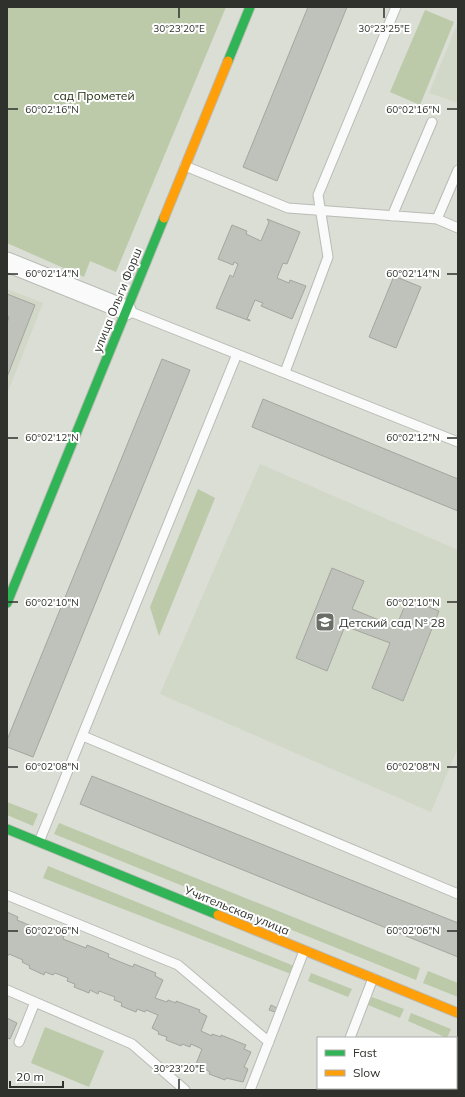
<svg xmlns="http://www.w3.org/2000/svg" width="465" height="1097" viewBox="0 0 465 1097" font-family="Mulish,sans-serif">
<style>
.built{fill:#d1d8c7}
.green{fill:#bccaa9}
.building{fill:#bec2bb;stroke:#a3a69f}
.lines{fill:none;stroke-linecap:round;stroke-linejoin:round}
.lane-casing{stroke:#b9bbb5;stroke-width:11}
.street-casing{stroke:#b9bbb5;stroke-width:21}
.fast-casing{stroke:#b9bbb5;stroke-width:11}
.slow-casing{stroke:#b9bbb5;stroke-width:11}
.lane{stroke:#f9faf9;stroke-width:9}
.street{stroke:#f9faf9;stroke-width:19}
.fast{stroke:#30b455;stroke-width:9}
.slow{stroke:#ff9f0a;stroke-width:9}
.ticks{fill:none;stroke:#2f322c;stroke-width:1.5}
.labels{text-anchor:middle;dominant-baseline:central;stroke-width:4;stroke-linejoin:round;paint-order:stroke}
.park-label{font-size:12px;fill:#232f11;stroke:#fff}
.street-label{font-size:12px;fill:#2f322c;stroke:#fff}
.poi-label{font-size:12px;fill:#2f322c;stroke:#fff;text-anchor:start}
.ticks-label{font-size:10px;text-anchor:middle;fill:#2f322c;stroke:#fff;stroke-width:4;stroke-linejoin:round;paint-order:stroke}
</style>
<rect width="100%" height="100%" fill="#daded5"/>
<path class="built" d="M458,22v81l-29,-10z
M7,289l36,14 -36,91z
M260,464l198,86v197l-27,65 -271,-118z"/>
<path class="green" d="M7,7h219l-110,265 -26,-11 -6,16 -77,-34z
M425,10l29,12 -34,83 -30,-13z
M198,489l17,9 -56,138 -9,-29z
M7,802l31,12 -5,12 -26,-11z
M59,823l361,145 -4,12 -362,-146z
M48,866l246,100 -3,8 -248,-96z
M428,971l30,12v14l-35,-14z
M311,973l41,16 -4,8 -40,-16z
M372,997l32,12 -4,9 -32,-13z
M411,1013l40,16 -4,9 -39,-17z
M45,1027l59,24 -15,36 -58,-24z"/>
<path class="building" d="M308,7h39l-70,174 -34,-14z
M267,219l33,13 -13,32 -4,-1 -6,15 12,5 1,-3 16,6 -14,33 -31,-13 2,-3 -8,-3 -8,19 3,1v1l-34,-13 14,-33 3,2 5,-13 -4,-2 -1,3 -15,-6 14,-34 15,6 -1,3 15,7 8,-19z
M394,276l27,11 -25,61 -27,-11z
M7,294l28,11 -28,72v-54l2,-6 -2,-1z
M162,359l28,11 -157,387 -26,-10v-7z
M263,399l195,80v32l-206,-84z
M332,568l32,13 -12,28 44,18 12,-29 31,13 -36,90 -31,-13 18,-45 -45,-17 -18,45 -31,-13z
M92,776l366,147v34l-378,-153z
M7,912l11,5 -1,3 24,10 1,-3 22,9 -1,3 23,9 1,-3 22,9 -1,3 25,10 1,-3 22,9 -1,3 8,4 -8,18 12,4 1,-2 8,3v-2l24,9 -1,2 8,4 -6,15 11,5v-2l9,3v-2l25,10 -2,4 7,3 -7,15 4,2 -5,13 -17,-4 -1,2 -16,-6 1,-2 -14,-8 6,-15 -11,-5 -1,3 -8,-3 -1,2 -15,-6 1,-3 -9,-3 1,-2 -7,-4 6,-13 -12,-5 -1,2 -8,-3 -1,3 -15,-6 1,-3 -8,-3 1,-3 -16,-6 -1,3 -8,-4 -1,3 -15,-6 1,-3 -8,-3 1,-3 -13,-5 -2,2 -8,-3 -1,3 -15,-7 1,-2 -8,-4 1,-2 -14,-6 -2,3z
M271,1005l6,3 -2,4 -6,-2z
M7,1018l10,5 -7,16 -3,-1z
M361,1088h43l-1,2h-43z"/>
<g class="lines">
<g class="lane-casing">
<path id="lane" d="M185,166l103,42 149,11 21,-49
M392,216l40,-94
M437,219l21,9
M126,310l332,132
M285,372l43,-115 -10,-62 78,-188
M83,736l375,158
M39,842l198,-488
M7,895l171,70 91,77
M7,990l125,54 53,46
M350,1038l23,-60
M19,1042l16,-40
M456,1076l2,-6
M250,1090l54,-139
M331,1090l1,-2
M450,1090l1,-2"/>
</g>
<g class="street-casing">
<path id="street" d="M7,262l119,48"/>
</g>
<g class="fast-casing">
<path id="fast" d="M228,61l22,-54
M7,603l157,-385
M7,829l211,86"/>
</g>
<g class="slow-casing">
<path id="slow" d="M164,218l64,-157
M218,915l240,98"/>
</g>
<use href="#lane" class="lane"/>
<use href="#street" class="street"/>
<use href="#fast" class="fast"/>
<use href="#slow" class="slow"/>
</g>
<path class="ticks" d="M179,8v10M384,8v10M8,109h10M447,109h10M8,274h10M447,274h10M8,438h10M447,438h10M8,602h10M447,602h10M8,767h10M447,767h10M8,931h10M447,931h10M179,1079v10"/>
<defs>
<g id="school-square" transform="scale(1)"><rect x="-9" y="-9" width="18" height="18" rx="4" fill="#6b6e67" stroke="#fff"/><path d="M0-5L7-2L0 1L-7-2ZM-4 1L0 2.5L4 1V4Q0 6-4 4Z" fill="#fff"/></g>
</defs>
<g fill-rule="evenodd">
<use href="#school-square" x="325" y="622"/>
</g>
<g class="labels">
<g class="park-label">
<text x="94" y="95">сад Прометей</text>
</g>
<g class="street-label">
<text transform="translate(117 300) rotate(-68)">улица Ольги Форш</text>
<text transform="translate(237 910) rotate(22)">Учительская улица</text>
</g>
<g class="poi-label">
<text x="339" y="622">Детский сад № 28</text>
</g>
</g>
<g class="ticks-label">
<text x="179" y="32">30°23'20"E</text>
<text x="384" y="32">30°23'25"E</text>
<text x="52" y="113">60°02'16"N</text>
<text x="413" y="113">60°02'16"N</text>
<text x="52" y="277">60°02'14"N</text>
<text x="413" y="277">60°02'14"N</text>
<text x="52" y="441">60°02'12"N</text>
<text x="413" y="441">60°02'12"N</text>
<text x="52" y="606">60°02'10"N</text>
<text x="413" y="606">60°02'10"N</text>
<text x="52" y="770">60°02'08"N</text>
<text x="413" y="770">60°02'08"N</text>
<text x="52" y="934">60°02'06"N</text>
<text x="413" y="934">60°02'06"N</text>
<text x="179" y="1072">30°23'20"E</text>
</g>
<rect width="465" height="1097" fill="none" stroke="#2f322c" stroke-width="16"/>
<rect x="317" y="1037" width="140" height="52" fill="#ffffff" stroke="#acadab"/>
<rect x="325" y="1050" width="20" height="6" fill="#30b455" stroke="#acadab"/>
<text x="353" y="1057" font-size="12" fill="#2f322c">Fast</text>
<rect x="325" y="1070" width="20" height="6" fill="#ff9f0a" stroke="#acadab"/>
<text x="353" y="1077" font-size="12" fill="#2f322c">Slow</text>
<path d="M10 1081v6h53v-6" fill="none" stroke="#2f322c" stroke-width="2"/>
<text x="16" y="1081" font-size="12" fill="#2f322c" stroke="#ffffff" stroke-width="3" paint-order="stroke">20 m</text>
</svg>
